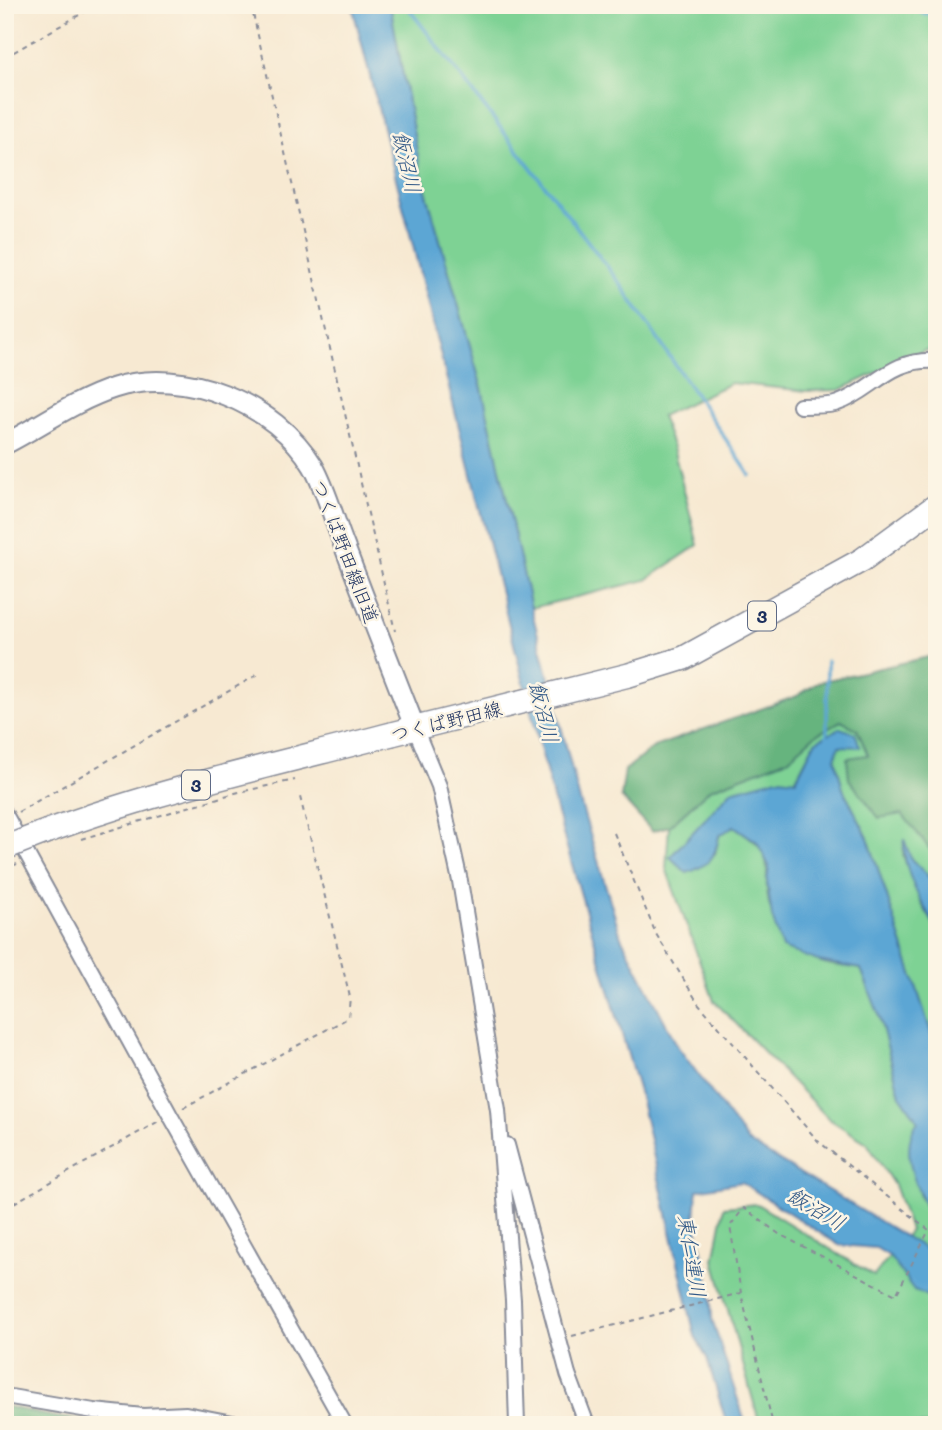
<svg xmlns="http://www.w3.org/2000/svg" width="942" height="1430" viewBox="0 0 942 1430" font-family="Mali,'Klee One',sans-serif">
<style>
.green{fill:#7ed294;stroke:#4c8079;stroke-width:2}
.forest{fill:#66b47e;stroke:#40726e;stroke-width:2}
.water{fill:#5ca6d4;stroke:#3c6a99;stroke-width:2}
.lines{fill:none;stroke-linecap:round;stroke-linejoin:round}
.stream{stroke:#5ca6d4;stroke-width:3.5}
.river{stroke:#5ca6d4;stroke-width:21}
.street-casing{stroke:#898c98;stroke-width:18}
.secondary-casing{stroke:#898c98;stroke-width:23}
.primary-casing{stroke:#898c98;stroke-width:26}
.path{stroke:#898c98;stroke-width:2;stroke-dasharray:5 5;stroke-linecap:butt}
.street{stroke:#fff;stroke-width:14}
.secondary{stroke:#fff;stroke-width:19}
.primary{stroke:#fff;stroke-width:23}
.primary-bridge-casing{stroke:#898c98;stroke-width:26;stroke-linecap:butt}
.primary-bridge{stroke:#fff;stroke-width:23}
.labels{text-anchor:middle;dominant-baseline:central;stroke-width:5;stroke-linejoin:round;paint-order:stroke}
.shield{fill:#fcf5e5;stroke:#5e6a86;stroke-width:2}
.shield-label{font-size:18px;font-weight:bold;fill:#1b2f5e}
.street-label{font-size:19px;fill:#1b2f5e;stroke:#fcf5e5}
.water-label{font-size:21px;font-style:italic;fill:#325987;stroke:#fcf5e5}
</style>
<rect width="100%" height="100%" fill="#fcf5e5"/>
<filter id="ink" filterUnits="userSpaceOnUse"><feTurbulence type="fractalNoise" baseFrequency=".0143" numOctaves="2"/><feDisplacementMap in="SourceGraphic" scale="14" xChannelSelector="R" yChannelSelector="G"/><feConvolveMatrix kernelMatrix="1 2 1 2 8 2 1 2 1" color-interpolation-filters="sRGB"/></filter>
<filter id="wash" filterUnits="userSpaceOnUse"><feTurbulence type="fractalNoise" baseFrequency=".00686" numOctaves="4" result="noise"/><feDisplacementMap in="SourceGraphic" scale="28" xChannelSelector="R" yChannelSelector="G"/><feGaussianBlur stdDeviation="1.57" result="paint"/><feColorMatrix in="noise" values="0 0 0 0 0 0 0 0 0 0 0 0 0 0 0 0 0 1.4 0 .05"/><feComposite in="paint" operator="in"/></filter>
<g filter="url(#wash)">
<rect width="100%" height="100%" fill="#f7e9d2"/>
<path class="green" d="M390,5h547v348l-11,-3 -86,40 -34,1 -75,-8 -70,33 12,32 25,97 -52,35 -115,28 -49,-219 -61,-216z
M841,721l16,8 11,26 34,58 35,45v28l-26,-27 -7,-18 -1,14 18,48 16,26v122l-69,-213 -25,-49 -8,-31 4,-12 -24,-4 -20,38 -17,-2 -108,79 45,-3 4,-18 14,-10c54,32 23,44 39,88 2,7 39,43 46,47 11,6 31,5 43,8l18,46 21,80 18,26 1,75 17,30 -22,64 23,10v125h-177l-46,-165 10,-53 33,-3 117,72 36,-46 -16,-45 -27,-42 -38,-24 -115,-118 -48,-133 3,-42 41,-37 78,-30 26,-23z"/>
<path class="forest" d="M937,655v203l-35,-44 -23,4 -30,-39 -2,-21 21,-3 -11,-26 -16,-8 -27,15 -26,23 -78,30 -41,37 -17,5 -31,-34 4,-27 29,-23 143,-51 22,-14z
M5,1406l50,11 65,8h-115z"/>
<path class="water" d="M352,5h38l31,168 61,216 49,219 49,193 41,136 57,110 70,95 181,109 7,-25c-16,-28 -40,-75 -18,-105l-18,-26 -21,-80 -18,-46 -43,-8 -36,-13 -10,-31 -5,-35 2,-16 -12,-24 -23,-16 -15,10c-4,23 -10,29 -32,37l-17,-16 61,-66 47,-13 18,2 19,-38 25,-14 15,5 5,14 -21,-1 -4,12 8,31 25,49 69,213v249l-23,-10 -25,-34 -13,-8 -37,-3 -98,-63 -44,8 -2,30 15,69 2,30 34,106h-19l-20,-67 -12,-22 -56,-244 -83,-282z
M904,839l7,20 25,25 1,45c-16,-27 -35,-58 -33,-90z"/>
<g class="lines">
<path class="stream" d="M406,5l213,277 131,193
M827,737v-76"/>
<path class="river" d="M927,5h4"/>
</g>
</g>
<g filter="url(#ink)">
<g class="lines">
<g class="street-casing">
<path id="street" d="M800,406c12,-1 28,1 38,-3 35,-12 52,-46 99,-42
M415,728l24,58 21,95 38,229 15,190 4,125
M5,814l165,301 175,310
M507,1145l61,229 19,51
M5,1396l89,15 49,5 43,-2 57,11"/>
</g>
<g class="secondary-casing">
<path id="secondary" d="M5,444c35,-18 71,-44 109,-56 70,-22 161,15 199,78 13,23 21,54 31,79 23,61 47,122 71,183"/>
</g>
<g class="primary-casing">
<path id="primary" d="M392,734l237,-59 55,-17 178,-98 75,-55"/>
</g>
<path class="path" d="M251,5l144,626
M5,57l92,-52
M18,812l239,-137
M614,833l42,101 42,69 120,138 111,89 -33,65 -117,-61 -35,-26 -14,18 11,67
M81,839l154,-46 60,-13
M5,869l12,-5
M183,1108l165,-90 2,-21 -50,-200
M5,1208l154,-87
M572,1336l169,-43 32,132"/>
<use href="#street" class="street"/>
<use href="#secondary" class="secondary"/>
<use href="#primary" class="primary"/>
<g class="primary-bridge-casing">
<path id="primary-bridge" d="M5,848c124,-52 257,-80 387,-114"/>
</g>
<use href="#primary-bridge" class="primary-bridge"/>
</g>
</g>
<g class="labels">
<g class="shield">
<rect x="748" y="601.5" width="28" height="29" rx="5"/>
<rect x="182" y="770.5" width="28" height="29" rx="5"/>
</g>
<g class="shield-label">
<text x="762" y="616">3</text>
<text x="196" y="785">3</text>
</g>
<g class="street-label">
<text transform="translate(346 551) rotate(69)">つくば野田線旧道</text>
<text transform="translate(446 721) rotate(-14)">つくば野田線</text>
</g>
<g class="water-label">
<text transform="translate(408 162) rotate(77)">飯沼川</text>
<text transform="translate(545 712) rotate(76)">飯沼川</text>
<text transform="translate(817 1208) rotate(31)">飯沼川</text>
<text transform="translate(693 1256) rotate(81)">東仁連川</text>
</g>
</g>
<rect width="942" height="1430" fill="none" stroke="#fcf5e5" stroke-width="28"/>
</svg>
